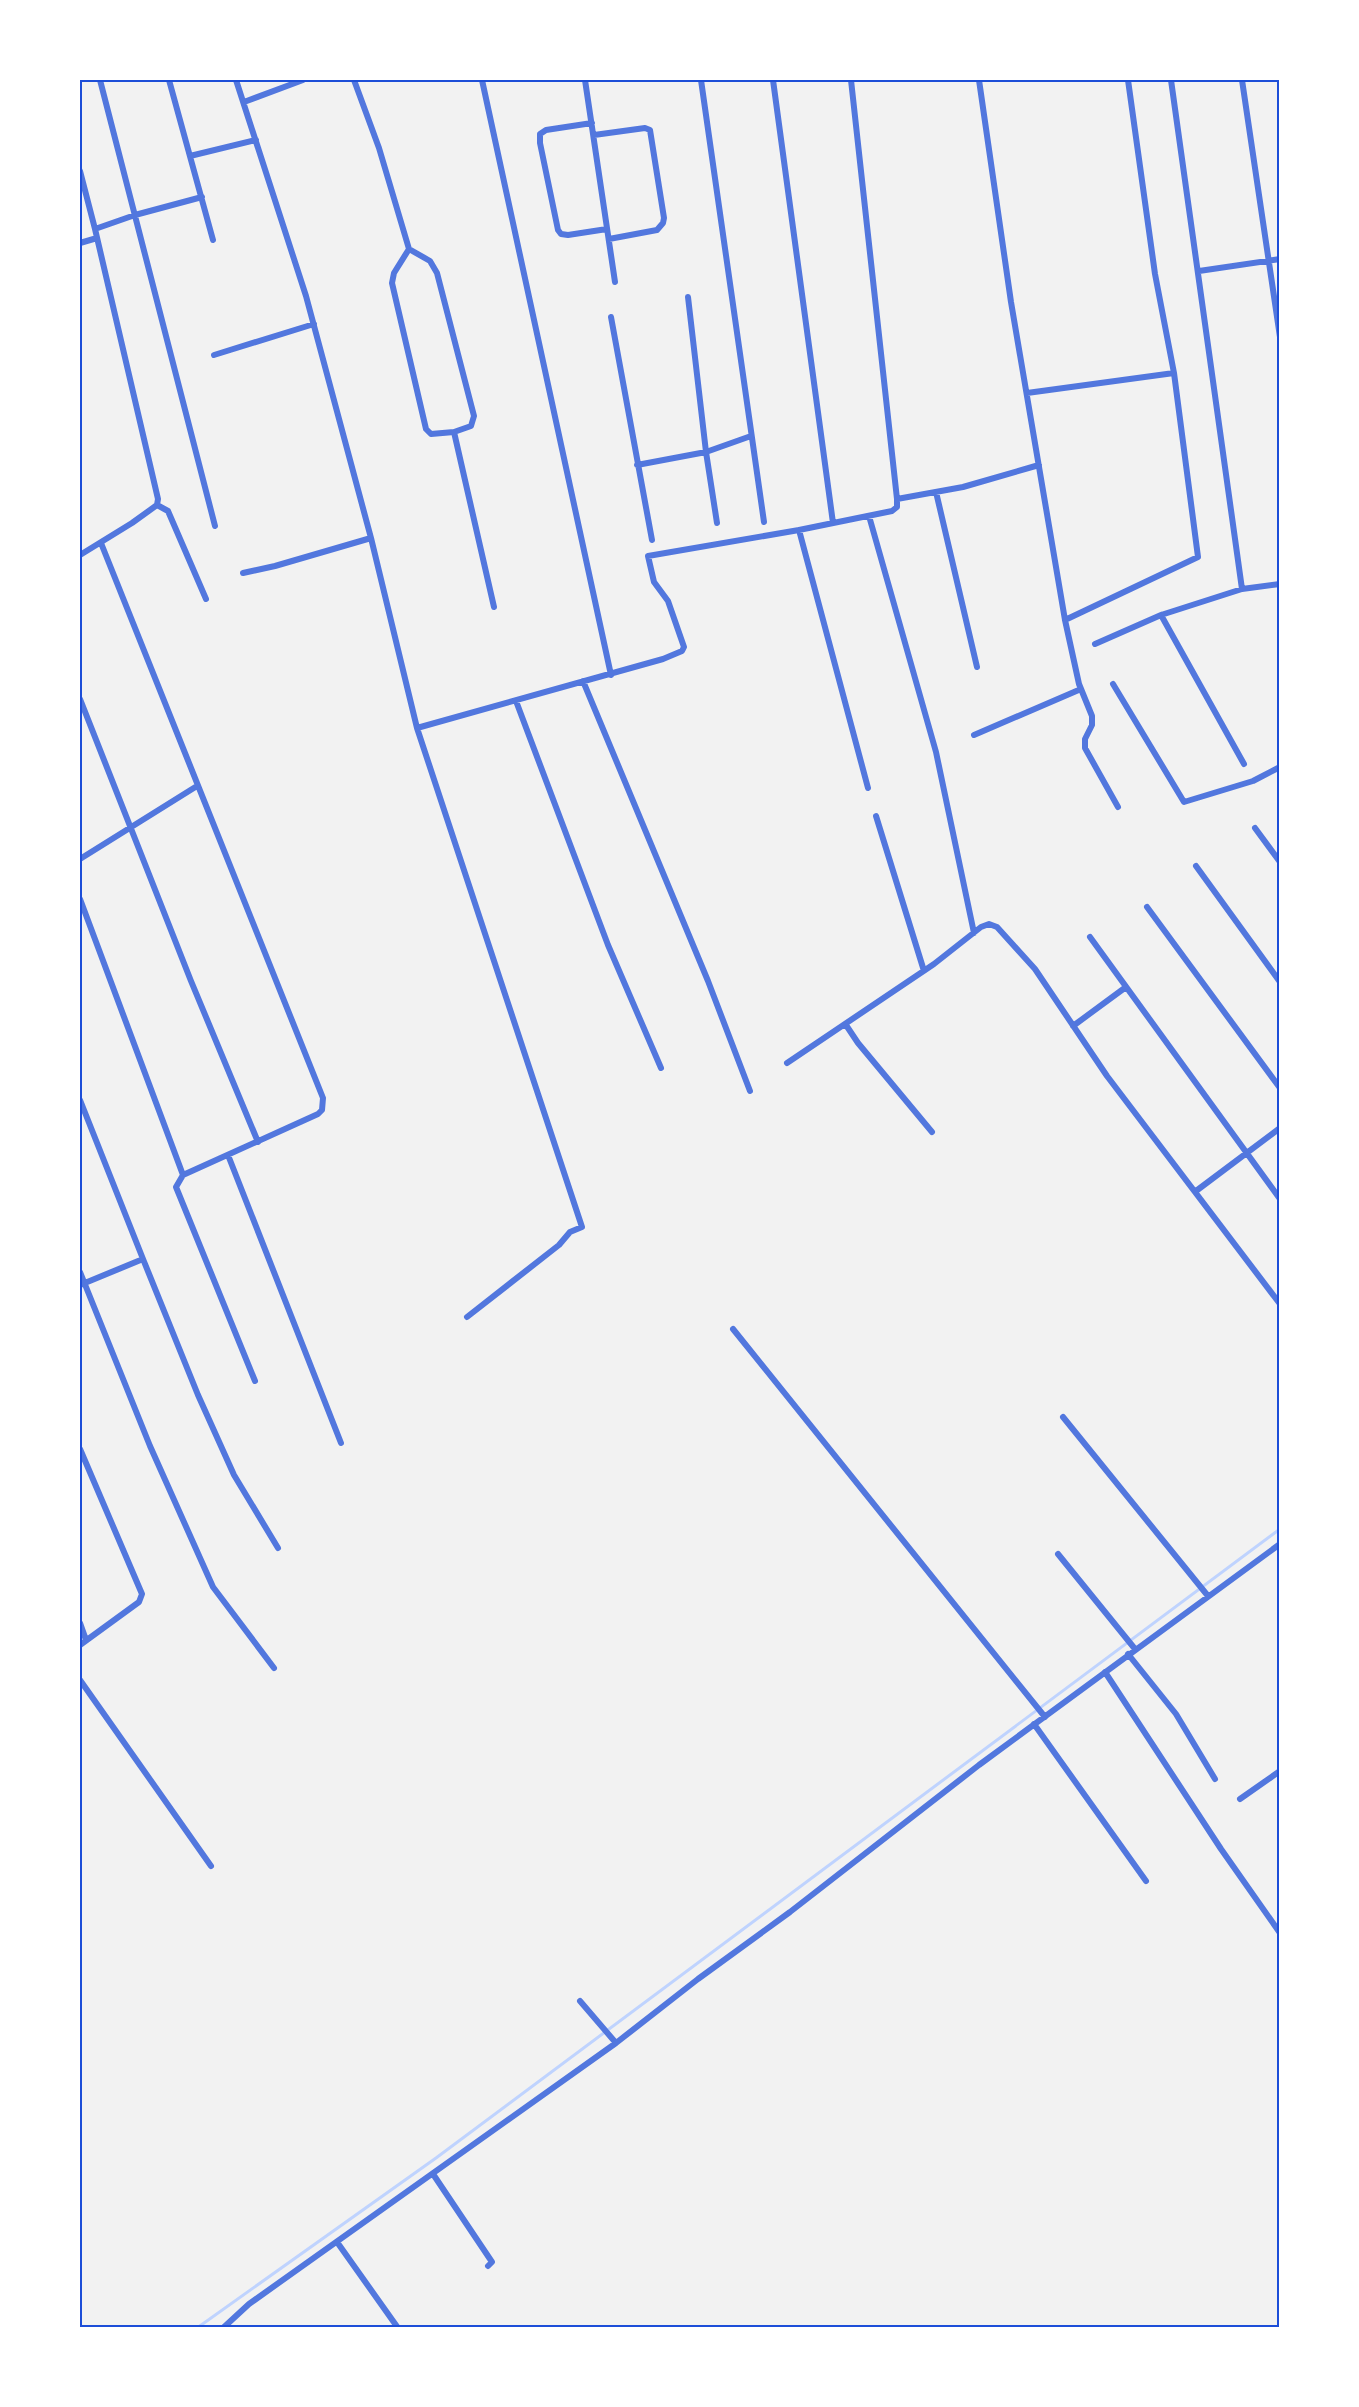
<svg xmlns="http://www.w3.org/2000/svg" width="1359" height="2407" viewBox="0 0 1359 2407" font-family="Raleway,sans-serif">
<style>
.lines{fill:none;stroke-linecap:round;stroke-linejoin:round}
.stream{stroke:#bfd3fe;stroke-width:3}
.minor{stroke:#5277de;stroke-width:6}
.neatline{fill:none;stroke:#1d4ed8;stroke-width:2}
</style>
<rect width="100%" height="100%" fill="#f2f2f2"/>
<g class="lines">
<path class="stream" d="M197,2328l239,-170 844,-629"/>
<path class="minor" d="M100,80l115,446
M169,80l44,160
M236,80l70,216 65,242 46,190 165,499 -12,5 -11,13 -92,72
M354,80l25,68 30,101 21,12 7,12 37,143 -3,10 -17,6 40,175
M482,80l129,595
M585,80l30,202
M701,80l63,442
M773,80l60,443
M851,80l46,419
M979,80l32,222 54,318 14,64 13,32v9l-7,14v9l33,59
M1171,80l71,509
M1242,80l38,257
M244,102l59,-22
M592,123l-46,7 -6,4v9l18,87 3,4 7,1 39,-6
M594,135l51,-7 5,2 14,88 -1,5 -6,7 -48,9
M190,156l66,-16
M80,171l15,58 63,270 -1,6
M95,229l40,-14 67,-18
M80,243l17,-5
M409,249l-15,24 -2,10 34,146 5,5 23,-2
M1199,271l81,-12
M688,297l18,155 11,71
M611,317l41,223
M214,355l100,-31
M1027,393l147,-20
M637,465l69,-13 45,-16
M936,492l41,175
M157,505l11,6 38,88
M869,516l67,236 38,181
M799,530l69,258
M101,543l222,555 -1,12 -4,4 -135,61
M80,555l52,-32 25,-18
M243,573l32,-7 96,-28
M1161,615l83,149
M1065,620l133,-63 -24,-184 -19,-99 -27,-194
M1095,644l66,-29 81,-26 38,-5
M583,681l125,300 42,110
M1113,684l71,118 69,-21 27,-14
M80,699l111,282 67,161
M516,701l92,244 53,123
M417,728l246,-69 19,-8 2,-4 -16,-46 -14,-19 -6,-26 151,-26 93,-19 5,-4v-8l66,-12 76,-22
M974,735l107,-46
M876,816l48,155
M1255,828l25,34
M80,859l117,-73
M1196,866l84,116
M80,899l103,276 -7,12 79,194
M1147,907l133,181
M1090,937l190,262
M846,1025l12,18 74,89
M1073,1026l53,-39
M787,1063l147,-99 47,-37 8,-3 8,3 38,42 72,107 173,228
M80,1100l63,159
M228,1155l113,288
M1196,1191l84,-63
M80,1272l70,174 63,141 61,81
M80,1285l63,-26 55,136 36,80 44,73
M733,1329l312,388
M1063,1417l145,179
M80,1449l62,145 -3,8 -59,43
M1058,1554l77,95
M80,1623l6,17
M1128,1654l48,60 39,65
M1105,1672l116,177 59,84
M80,1680l131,186
M1034,1724l112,157
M1240,1799l40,-28
M580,2001l36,42
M433,2174l59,88 -4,4
M337,2242l61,86
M223,2328l26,-24 367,-261 82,-64 92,-67 189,-147 301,-221"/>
</g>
<rect width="1359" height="2407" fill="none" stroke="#ffffff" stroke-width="162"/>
<rect x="81" y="81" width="1197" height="2245" class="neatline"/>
</svg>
